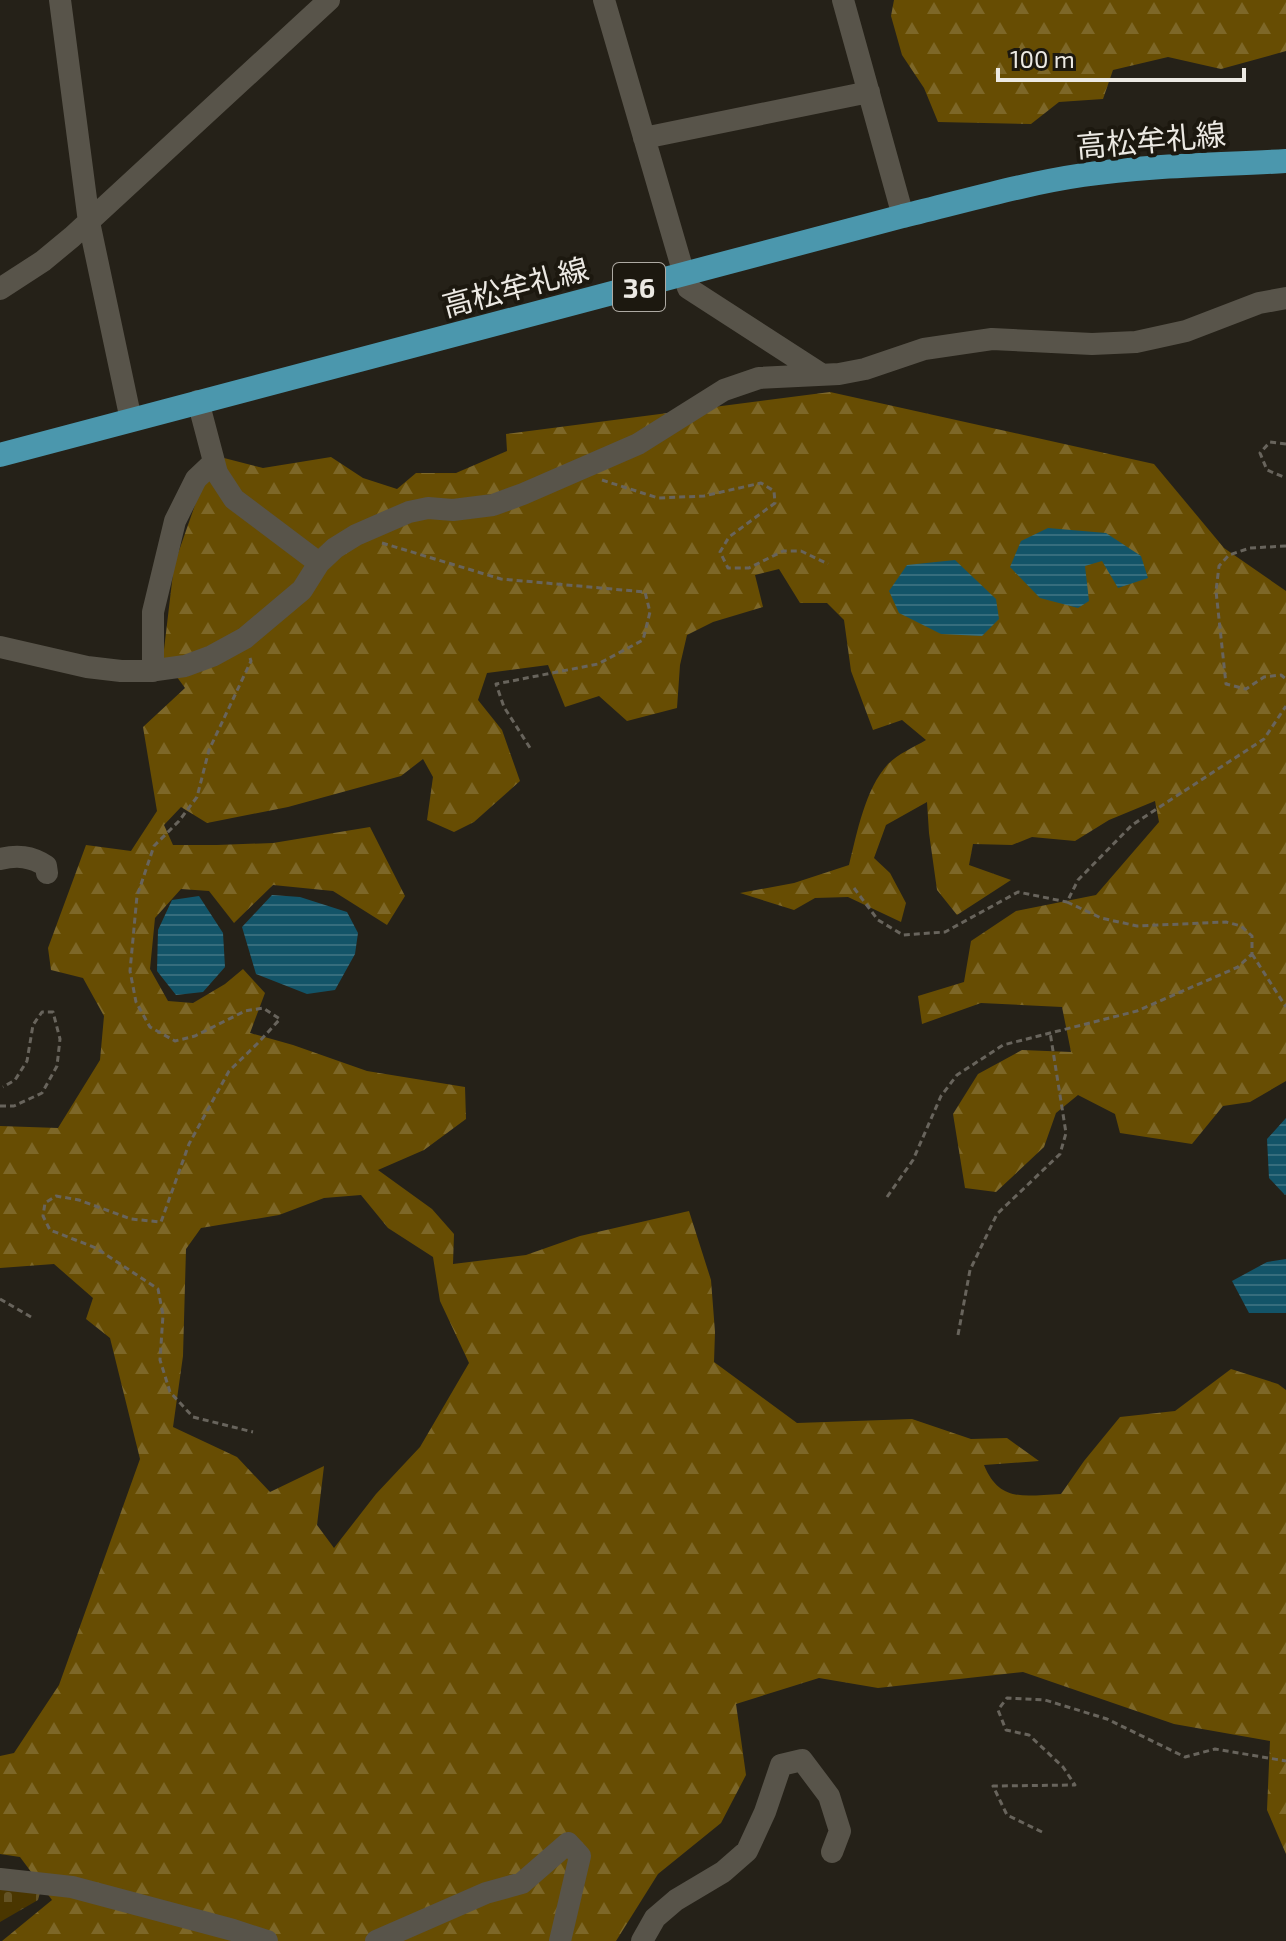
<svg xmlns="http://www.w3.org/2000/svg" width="1286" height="1941" viewBox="0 0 1286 1941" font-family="'Exo 2','Noto Sans JP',sans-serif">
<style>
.forest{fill:url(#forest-firs);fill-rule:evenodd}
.cemetery{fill:url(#cemetery-stones)}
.water{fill:url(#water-rules)}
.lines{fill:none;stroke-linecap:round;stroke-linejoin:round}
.path{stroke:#68645c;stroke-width:3;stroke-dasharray:6 4;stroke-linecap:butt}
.minor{stroke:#58544a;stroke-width:22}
.major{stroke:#4b97ad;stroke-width:24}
.labels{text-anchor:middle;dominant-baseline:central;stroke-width:8;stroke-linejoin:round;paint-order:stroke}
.shield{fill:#1c180f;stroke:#aeaaa3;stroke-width:2}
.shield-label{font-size:28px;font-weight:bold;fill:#ece9e3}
.street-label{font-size:30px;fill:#ece9e3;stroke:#1c180f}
</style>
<defs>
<pattern id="forest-firs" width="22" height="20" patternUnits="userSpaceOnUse" patternTransform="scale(2)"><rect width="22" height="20" fill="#674d03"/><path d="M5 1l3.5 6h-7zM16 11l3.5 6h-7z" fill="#7d6728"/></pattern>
<pattern id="cemetery-stones" width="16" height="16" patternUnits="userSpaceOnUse" patternTransform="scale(2)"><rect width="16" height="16" fill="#4a3600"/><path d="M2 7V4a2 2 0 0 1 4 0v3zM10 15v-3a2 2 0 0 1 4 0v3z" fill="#645325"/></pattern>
<pattern id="water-rules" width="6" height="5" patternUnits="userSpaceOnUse" patternTransform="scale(2)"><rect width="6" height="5" fill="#135468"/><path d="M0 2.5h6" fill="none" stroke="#366d7d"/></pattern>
</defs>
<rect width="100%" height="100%" fill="#252118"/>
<path class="forest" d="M894,0h392v51l-65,18 -53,-12 -55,13 -10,29 -44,3 -28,22 -93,-2 -14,-34 -22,-33 -11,-39z
M830,392l324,72 70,84 62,43v490l-36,21 -27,4 -31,38 -72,-11 -5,-19 -37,-19 -22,18 -12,34 -48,45 -31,-4 -12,-74 25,-40 44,-24 49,2 -9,-45 -81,-4 -59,21 -4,-28 46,-14 7,-41 45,-30 80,-16 63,-73 -4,-21 -46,19 -34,21 -43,-4 -20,8 -39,-1 -4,21 42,15 -54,35 -20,-25 -8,-57 -2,-31 -41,23 -12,33 16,15 16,30 -5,19 -53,-25 -33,1 -21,12 -54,-17 54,-10 55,-18c8,-32 16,-76 39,-101 10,-10 26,-17 38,-24l-24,-20 -29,10 -22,-59 -7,-51 -17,-17h-27l-21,-34 -24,6 8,32 -50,15 -26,13 -7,30 -3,43 -50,13 -28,-25 -34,11 -17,-42 -61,8 -9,27 24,30 18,51 -46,41 -20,10 -27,-12 6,-43 -10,-18 -22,17 -113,31 -81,16 -26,-16 -17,18 9,20h44l56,-2 97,-16 35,69 -18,29 -54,-34 -60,-6 -39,38 -25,-32 -28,-2 -26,29 -5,51 18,32 25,2 32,-19 18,-15 22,24 -15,40 43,12 74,26 98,16 1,32 -42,31 -46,20 54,39 22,25 -1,30 73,-9 54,-19 109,-25 22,69 4,52 -1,30 83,61 115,-4 59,20 36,-1 32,23 -55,4c16,39 42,30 77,29l23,-33 36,-44 55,-6 56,-42 47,15 8,6v464l-19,-44 3,-69 -96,-17 -151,-52 -145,16 -59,-10 -83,26 10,71 -25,48 -63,51 -42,67h-614l50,-41 -32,-43 -20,-3v-98l14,-3 45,-68 81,-226 -30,-121 -24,-19 7,-21 -39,-34 -54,4v-142l58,2 42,-68 4,-44 -21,-38 -32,-8 -3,-22 38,-103 45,6 26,-40 -14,-84 42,-39 -22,-30 11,-93 28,-80 22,-27 39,10 68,-11 32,21 34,11 19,-16h40l51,-22 -1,-17zM361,1195l27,33 45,29 7,44 29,62 -49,84 -44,47 -42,54 -17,-23 7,-59 -54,26 -33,-35 -64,-30 10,-71 3,-107 15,-21 78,-13 45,-17z"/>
<path class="cemetery" d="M0,1882l41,7 -3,11 -38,22z"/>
<path class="water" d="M1048,528l58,5 35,23 7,22 -30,10 -16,-27 -17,5 4,35 -11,7 -38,-10 -30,-31 11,-26z
M955,560l41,39 3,20 -17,17 -41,-2 -42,-21 -10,-22 18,-26z
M272,895l28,2 47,15 11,21 -3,21 -20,36 -28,4 -51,-20 -14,-47z
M199,896l24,37 2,34 -22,25 -27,3 -19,-24 1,-41 14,-30z
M1286,1118v76l-1,1 -16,-17 -2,-39z
M1286,1259v54h-37l-17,-32 35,-19z"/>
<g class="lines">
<path class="path" d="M1286,444l-16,-2 -10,11 7,17 19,8
M602,480l56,18 46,-2 57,-13 13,8 1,12 -46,34 -9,15 8,16h21l34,-17h18l27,13
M382,543l119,36 144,13 5,20 -7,28 -45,24 -102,20 8,23 28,44
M1286,546l-36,2 -21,7 -10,11 -3,25 10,93 20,5 18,-12 17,-2 5,4
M250,658l1,3 -42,89 -12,47 -18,24 -25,25 -17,50 -7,75 6,31 14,25 25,14 20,-5 50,-25 18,-3 17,11 -22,24 -29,28 -40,73 -28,78 -30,-3 -52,-19 -23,-4 -11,7 -2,13 7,14 46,18 62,41 5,26 -3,45 10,32 23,25 60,15
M854,888l24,32 25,15 42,-3 73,-40 49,10
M1252,954l34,53
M0,1106h14l28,-13 15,-27 3,-27 -7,-27h-11l-9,13 -6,36 -12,19 -12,7
M887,1197l26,-37 28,-64 16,-21 46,-30 134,-34 101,-44 14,-13v-18l-11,-10 -15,-4 -89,4 -36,-8 -34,-16 11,-22 54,-55 132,-86 22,-33
M0,1299l31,18
M958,1335l12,-65 27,-56 63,-60 6,-21 -16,-101
M1042,1832l-35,-17 -14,-29 82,-1 -12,-18 -34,-32 -23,-5 -8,-20 9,-12 38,2 62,19 78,38 30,-8 71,12"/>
<path class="minor" d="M60,0l29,222 42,198
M604,0l84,288 133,86
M843,0l60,216
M644,138l225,-46
M0,289l43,-28 29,-24 257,-237
M198,401l19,72 17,26 85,64
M0,647l87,20 34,4h28l36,-5 27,-10 33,-18 57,-48 17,-27 16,-15 21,-13 53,-23 19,-4 25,2 40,-5 30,-11 115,-50 86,-54 35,-12 80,-4 26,-5 59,-20 68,-10 100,5 44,-2 50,-11 73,-28 27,-5
M153,671v-59l22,-91 21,-42 18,-17
M0,859c17,-4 31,-3 46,7l1,7
M0,1879l72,8 161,43 34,11
M376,1941l110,-48 36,-10 46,-40 12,13 -20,85
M642,1941l13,-23 21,-18 47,-28 24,-21 18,-39 16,-47 21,-5 27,36 11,35 -8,21"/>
<path class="major" d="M0,455l903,-239c59,-14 119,-32 180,-41 67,-10 136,-10 203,-14"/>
</g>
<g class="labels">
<rect class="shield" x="613" y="263" width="52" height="48" rx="6"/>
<g class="shield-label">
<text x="639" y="287">36</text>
</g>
<g class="street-label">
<text transform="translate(1151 139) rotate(-5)">高松牟礼線</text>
<text transform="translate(515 286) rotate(-15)">高松牟礼線</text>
</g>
</g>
<path d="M998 68v12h246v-12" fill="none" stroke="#ece9e3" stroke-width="4"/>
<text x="1010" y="68" font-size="24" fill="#ece9e3" stroke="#1c180f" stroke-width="6" paint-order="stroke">100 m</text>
</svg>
